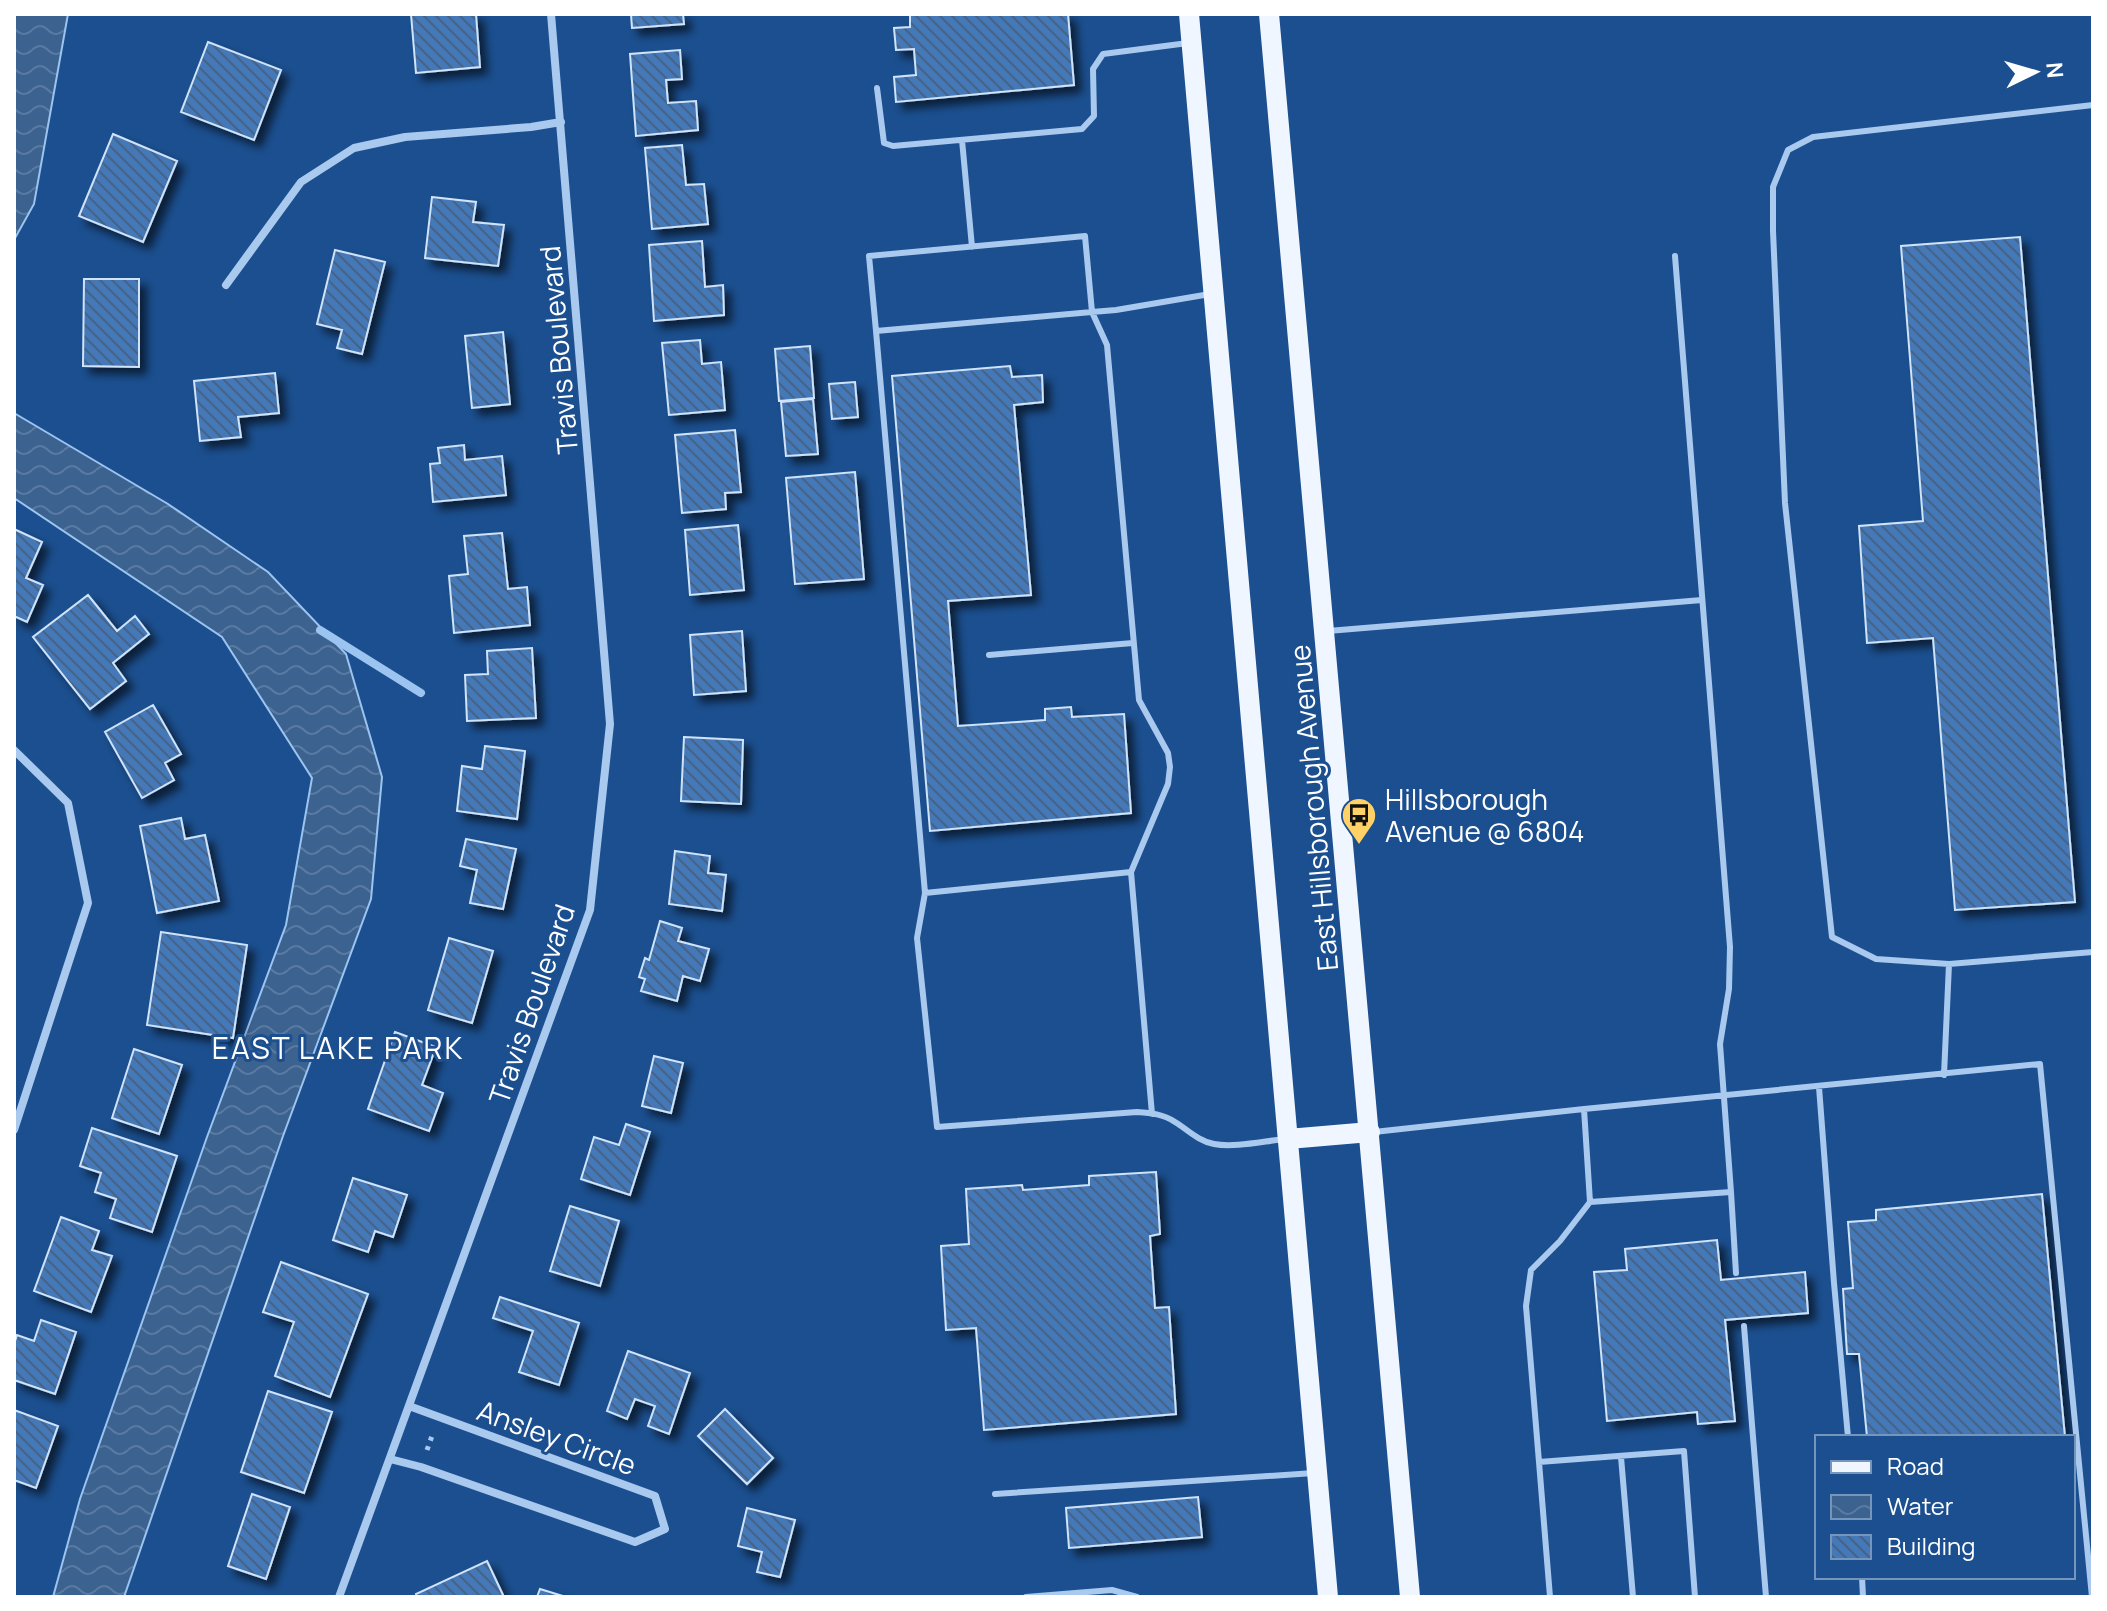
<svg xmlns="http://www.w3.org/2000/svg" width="2107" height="1611" viewBox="0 0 2107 1611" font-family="Manrope,sans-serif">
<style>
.water{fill:url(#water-waves);stroke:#9cc4f0;stroke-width:2}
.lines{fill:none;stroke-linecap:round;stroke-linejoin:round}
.stream{stroke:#9cc4f0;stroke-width:8}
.building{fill:url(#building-back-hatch);stroke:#cfe3fa;stroke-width:2;filter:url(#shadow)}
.path{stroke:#a9c9ee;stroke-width:5;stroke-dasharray:4 6;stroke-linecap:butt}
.service{stroke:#a9c9ee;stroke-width:6}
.minor{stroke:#a9c9ee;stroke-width:8}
.primary{stroke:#f0f6ff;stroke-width:20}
.labels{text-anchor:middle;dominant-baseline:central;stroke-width:6;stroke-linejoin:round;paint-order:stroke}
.street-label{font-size:28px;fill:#fff;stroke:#1b4f8f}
.poi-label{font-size:28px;fill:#fff;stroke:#1b4f8f;text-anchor:start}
.neighbourhood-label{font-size:30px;letter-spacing:2px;fill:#fff;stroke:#1b4f8f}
</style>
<defs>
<pattern id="water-waves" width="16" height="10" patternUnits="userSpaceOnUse" patternTransform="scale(2)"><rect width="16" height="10" fill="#3c6290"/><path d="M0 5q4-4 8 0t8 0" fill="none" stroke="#597aa1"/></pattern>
<pattern id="building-back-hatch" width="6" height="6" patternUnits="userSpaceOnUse" patternTransform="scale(2)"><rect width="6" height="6" fill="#4478b7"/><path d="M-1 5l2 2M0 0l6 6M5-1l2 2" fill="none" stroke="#486282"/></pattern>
<filter id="shadow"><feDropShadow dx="7" dy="7" stdDeviation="4" flood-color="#0009"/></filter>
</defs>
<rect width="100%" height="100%" fill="#1b4f8f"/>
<path class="water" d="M14,14h54l-34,190 -20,36z
M14,413l154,91 100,68 78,82 36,123 -11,122 -88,237 -159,461h-71l27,-98 127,-362 79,-212 26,-147 -90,-141 -208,-139z"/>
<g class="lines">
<path class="stream" d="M320,630l101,63"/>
</g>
<path class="building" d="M411,14h65l4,53 -64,6z
M631,14h52l1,10 -52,4z
M910,14h158l6,71 -178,17 -2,-25 22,-2 -2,-26 -18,1 -2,-22 16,-1z
M208,42l73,28 -27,70 -73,-28z
M680,50l2,29 -16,1 2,23 28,-2 2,29 -62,6 -6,-82z
M113,134l64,27 -34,81 -64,-26z
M682,145l4,40 18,-1 4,40 -56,5 -7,-81z
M432,197l44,5 -3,20 31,3 -6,41 -73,-8z
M2020,237l55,665 -120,8 -22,-272 -66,5 -8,-117 64,-5 -22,-275z
M702,241l3,46 18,-2 1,30 -70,6 -5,-76z
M335,250l50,12 -23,92 -25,-6 5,-18 -25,-6z
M84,279h55v88l-56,-1z
M503,332l7,72 -38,4 -7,-72z
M700,340l2,24 19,-2 4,48 -56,5 -7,-72z
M810,346l4,52 -35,3 -4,-52z
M1010,366l2,11 30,-2 1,27 -29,3 17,190 -83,6 10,125 87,-6v-11l26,-2 1,10 52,-3 7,99 -201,18 -38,-455z
M275,373l4,40 -41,4 3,20 -41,4 -6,-60z
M855,382l3,35 -26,2 -3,-35z
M813,399l5,55 -32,2 -5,-54z
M735,430l6,62 -16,1 1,16 -44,4 -7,-78z
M464,445l1,15 37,-4 4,39 -73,7 -3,-38 10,-1 -2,-15z
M855,472l9,107 -69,5 -9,-106z
M738,525l6,65 -54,5 -5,-65z
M14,529l28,13 -16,36 17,7 -16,37 -13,-6z
M502,533l6,56 19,-2 3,38 -76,8 -5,-57 19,-2 -4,-38z
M88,595l29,36 18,-15 14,18 -36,29 13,18 -36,28 -57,-72z
M742,631l4,60 -52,4 -4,-60z
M532,648l4,70 -69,3 -2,-46 23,-1 -1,-23z
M153,705l28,49 -16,9 9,17 -32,18 -37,-66z
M684,737l59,3 -2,64 -60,-3z
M485,746l40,5 -8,68 -60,-8 5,-45 20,3z
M181,818l4,21 20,-4 14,66 -62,12 -17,-87z
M466,839l50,10 -13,60 -33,-6 7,-33 -17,-4z
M675,851l35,5 -2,17 18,2 -4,36 -53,-7z
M660,921l22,7 -4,13 31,8 -9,32 -17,-5 -6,25 -36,-10 4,-12 -6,-2 6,-19 4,2z
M161,932l86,13 -14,93 -86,-13z
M449,938l44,13 -21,72 -44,-13z
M395,1032l41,15 -14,38 21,8 -14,38 -61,-22z
M134,1049l48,16 -23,69 -47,-16z
M654,1056l29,7 -12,50 -29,-7z
M626,1124l24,8 -20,63 -49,-16 13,-42 25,8z
M92,1128l85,28 -25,76 -42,-14 6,-19 -21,-7 6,-19 -21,-7z
M1156,1172l4,62 -10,2 5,72 14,-1 7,107 -192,16 -8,-102 -30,2 -5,-84 28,-2 -3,-55 56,-4 1,5 66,-5v-9z
M353,1178l54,17 -14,42 -18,-6 -7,21 -35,-12z
M2042,1194l23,243h-198l-8,-83h-12l-4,-65 10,-1 -5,-66 28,-2v-10z
M570,1206l49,15 -19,65 -50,-15z
M61,1217l38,14 -7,19 20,6 -21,56 -57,-21z
M1717,1240l4,40 84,-8 3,41 -83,7 10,101 -37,3 -1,-12 -90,9 -13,-149 33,-2 -2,-21z
M281,1262l87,32 -38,103 -55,-21 19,-54 -31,-10z
M500,1297l79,26 -20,62 -40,-13 14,-41 -40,-13z
M41,1320l35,12 -21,62 -41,-14v-36l3,-9 17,6z
M628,1351l62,22 -21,61 -21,-8 7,-20 -20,-7 -8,20 -20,-8z
M268,1391l64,21 -28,81 -63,-21z
M725,1409l48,49 -26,26 -49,-48z
M14,1410l44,16 -22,62 -22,-8z
M252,1494l38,13 -24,72 -38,-13z
M1198,1497l4,40 -133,11 -3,-40z
M747,1508l48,12 -15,57 -23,-5 5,-20 -24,-6z
M487,1561l16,34 -3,2h-83l-1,-3z
M540,1589l26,8h-29z"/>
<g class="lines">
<path class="path" d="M427,1450l6,-17"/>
<path class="service" d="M877,88l7,55 9,3 189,-17 12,-13 -1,-47 10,-15 85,-11
M2093,105l-280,32 -25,13 -15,37v44l12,272 47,434 44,22 73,5 144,-12
M962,140l10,107
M876,331l49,562
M1328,631l374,-31
M989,655l144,-12
M1131,872l-206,21 -8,45 20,189 200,-15c14,1 26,2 38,10 12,7 23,19 39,22 20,4 50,-3 71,-5
M1944,1075l5,-111
M1819,1087l15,196 14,154
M1584,1109l6,93 -30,39 -29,29 -5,36 13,156 145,-11 11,146
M1152,1114l-21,-242 37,-88 2,-17 -2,-14 -29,-53 -32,-355 -15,-33 -7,-76 -216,20 7,75 216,-19 24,-2 94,-16
M1374,1132l210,-23 456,-45 52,533
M1731,1192l5,81
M1590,1202l141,-10 -11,-148 9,-55 1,-42 -55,-691
M1744,1326l22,271
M1621,1457l12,140
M1539,1462l11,135
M995,1494l319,-21
M1862,1577l1,20
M1026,1597l86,-7 25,7"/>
<path class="minor" d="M226,285l75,-103 53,-34 51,-11 126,-10 30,-5
M14,750l54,53 20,100 -74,227
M390,1459l31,8 214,75 30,-13 -10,-33 -246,-90
M339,1597l251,-687 20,-186 -59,-710"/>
<path class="primary" d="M1189,14l139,1583
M1269,14l141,1583
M1288,1139l82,-7"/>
</g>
<defs>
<g id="bus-pin" transform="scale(1.8)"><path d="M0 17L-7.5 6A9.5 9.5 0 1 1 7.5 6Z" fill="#ffd166" stroke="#1b4f8f"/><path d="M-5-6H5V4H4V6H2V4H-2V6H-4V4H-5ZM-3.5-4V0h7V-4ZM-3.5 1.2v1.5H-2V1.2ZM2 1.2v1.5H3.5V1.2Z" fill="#111"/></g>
</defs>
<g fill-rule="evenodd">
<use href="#bus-pin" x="1359" y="815"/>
</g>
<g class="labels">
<g class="street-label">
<text transform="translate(558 350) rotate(-95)">Travis Boulevard</text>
<text transform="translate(1313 808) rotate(-95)">East Hillsborough Avenue</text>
<text transform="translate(531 1004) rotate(-71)">Travis Boulevard</text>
<text transform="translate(557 1437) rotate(20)">Ansley Circle</text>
</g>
<g class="poi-label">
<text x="1385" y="799">Hillsborough<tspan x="1385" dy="32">Avenue @ 6804</tspan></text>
</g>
<g class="neighbourhood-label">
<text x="338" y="1047">EAST LAKE PARK</text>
</g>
</g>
<rect width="2107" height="1611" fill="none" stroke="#ffffff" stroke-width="32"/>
<rect x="1815" y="1435" width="260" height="144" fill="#1b4f8f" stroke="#7695bc" stroke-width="2"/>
<rect x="1831" y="1461" width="40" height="12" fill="#f0f6ff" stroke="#7695bc" stroke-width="2"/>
<text x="1887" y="1475" font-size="24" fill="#ffffff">Road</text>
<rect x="1831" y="1495" width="40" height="24" fill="url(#water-waves)" stroke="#7695bc" stroke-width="2"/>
<text x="1887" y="1515" font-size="24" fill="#ffffff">Water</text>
<rect x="1831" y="1535" width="40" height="24" fill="url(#building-back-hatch)" stroke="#7695bc" stroke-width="2"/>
<text x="1887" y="1555" font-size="24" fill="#ffffff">Building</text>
<g transform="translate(2035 72) rotate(85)" stroke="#1b4f8f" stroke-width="6" paint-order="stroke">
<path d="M0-6L14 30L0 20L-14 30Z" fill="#ffffff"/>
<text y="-12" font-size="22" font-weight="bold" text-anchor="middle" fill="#ffffff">N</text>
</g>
</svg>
